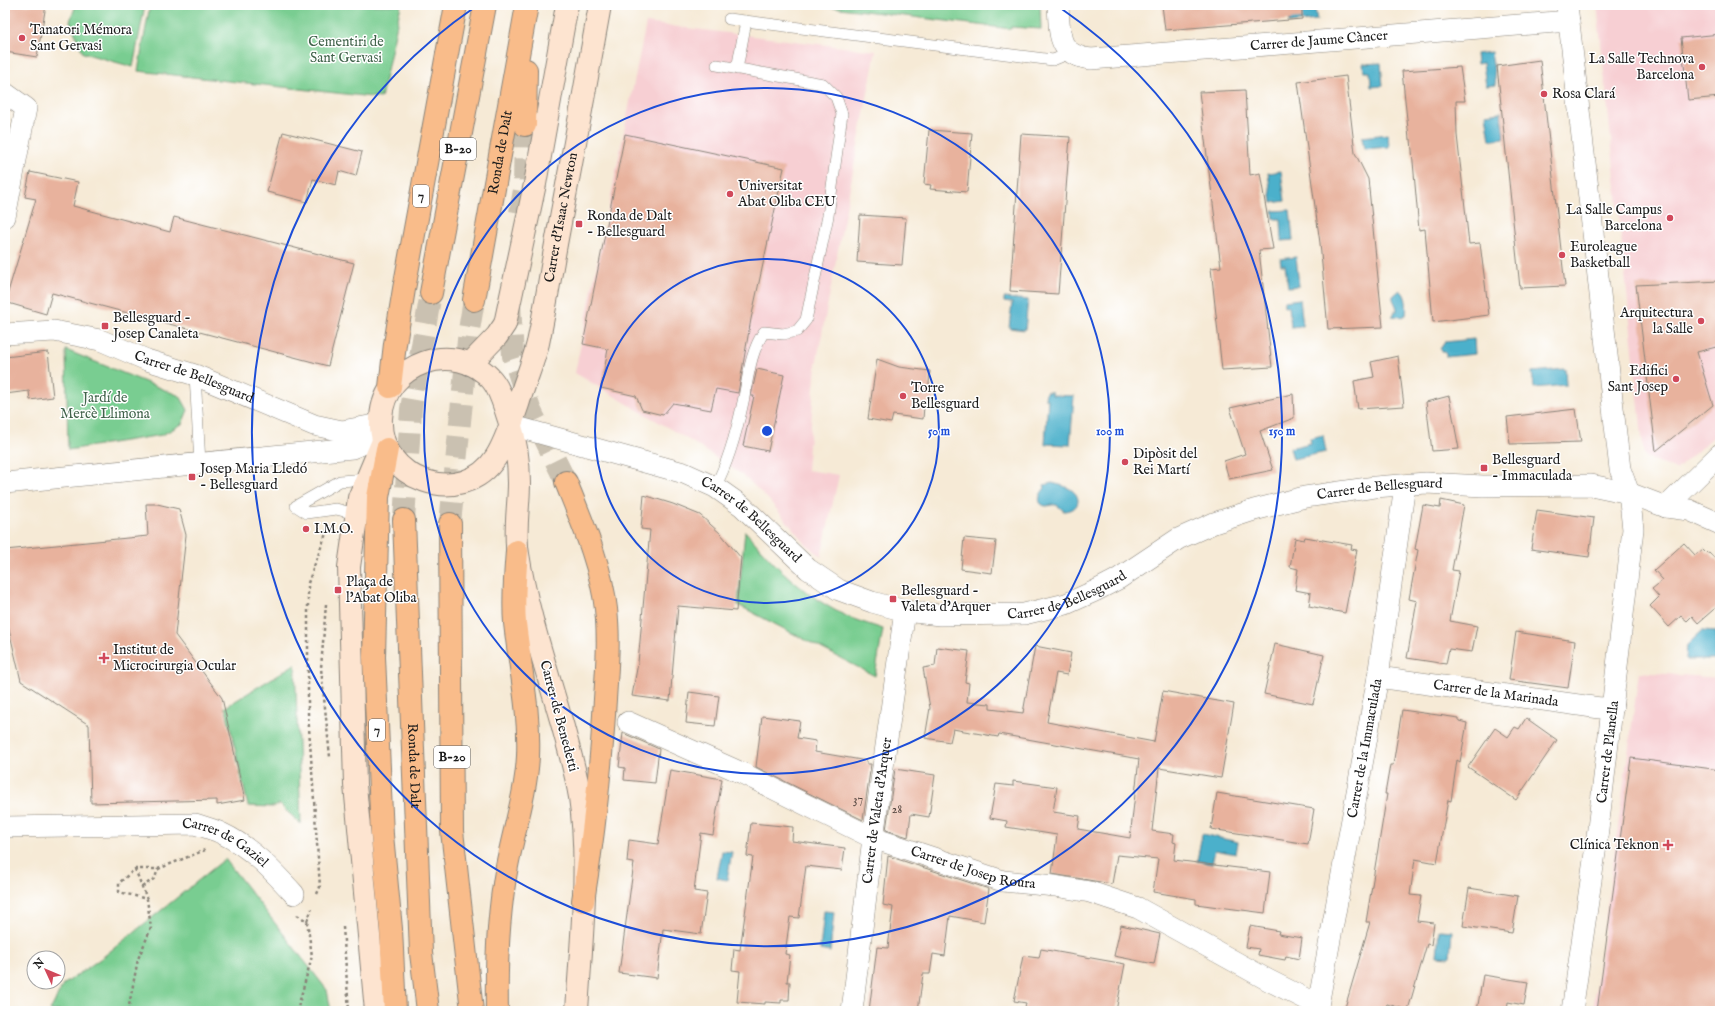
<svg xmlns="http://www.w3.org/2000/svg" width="1725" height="1016" viewBox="0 0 1725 1016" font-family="'IM FELL English',serif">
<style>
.built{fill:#f7cfd3}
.green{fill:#79cd91;stroke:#4a7456}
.water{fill:#4bb0cb;stroke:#346674}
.building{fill:#e8b29d}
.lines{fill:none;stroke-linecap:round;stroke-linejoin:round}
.highway-tunnel{stroke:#cac1b1;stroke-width:22;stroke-dasharray:22 11;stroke-linecap:butt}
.lane-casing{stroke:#898379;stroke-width:12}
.street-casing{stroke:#898379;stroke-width:22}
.secondary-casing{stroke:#898379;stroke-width:24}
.highway-casing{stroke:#898379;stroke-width:24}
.path{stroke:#898379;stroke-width:2.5;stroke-dasharray:3 3;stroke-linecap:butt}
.lane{stroke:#fff;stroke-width:11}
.street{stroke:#fff;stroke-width:21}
.secondary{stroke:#fde4d0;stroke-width:22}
.highway{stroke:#f9bc8a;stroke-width:22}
.ring{fill:none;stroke:#1d4ed8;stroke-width:2}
.poi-dot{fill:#d1495b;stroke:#fff;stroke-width:1.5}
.labels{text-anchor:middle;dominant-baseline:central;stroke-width:3;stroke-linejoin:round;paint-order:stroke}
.number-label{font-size:12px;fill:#4f423c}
.shield{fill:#fff;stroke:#606060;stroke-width:1}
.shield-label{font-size:13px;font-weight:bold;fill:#1c1c1c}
.poi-label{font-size:14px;fill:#1c1c1c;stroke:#fff;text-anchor:start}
.street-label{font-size:14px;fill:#1c1c1c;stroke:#fff}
.park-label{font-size:14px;fill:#41634b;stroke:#fff}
.centre{fill:#1d4ed8;stroke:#fff;stroke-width:2}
.ring-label{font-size:12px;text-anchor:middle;font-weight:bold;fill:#1d4ed8;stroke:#fff;stroke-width:3;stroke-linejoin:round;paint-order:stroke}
</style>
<rect width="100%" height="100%" fill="#fff"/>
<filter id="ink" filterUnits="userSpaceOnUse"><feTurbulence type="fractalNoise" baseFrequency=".025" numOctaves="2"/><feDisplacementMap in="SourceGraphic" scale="8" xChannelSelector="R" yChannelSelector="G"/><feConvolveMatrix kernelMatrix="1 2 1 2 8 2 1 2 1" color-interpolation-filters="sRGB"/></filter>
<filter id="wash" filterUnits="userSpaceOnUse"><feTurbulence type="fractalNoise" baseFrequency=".012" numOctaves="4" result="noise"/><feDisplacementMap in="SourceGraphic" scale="16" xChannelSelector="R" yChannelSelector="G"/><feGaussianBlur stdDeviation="0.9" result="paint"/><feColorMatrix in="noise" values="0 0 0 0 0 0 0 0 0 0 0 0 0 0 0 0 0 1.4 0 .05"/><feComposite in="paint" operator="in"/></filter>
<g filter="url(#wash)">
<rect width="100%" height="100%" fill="#f6ead6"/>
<path class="built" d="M1597,5h123v426l-44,39 -32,-14z
M646,23l230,28 -60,314 -9,105 32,5 -18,82 -17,-15 -36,-43 -24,-23 -55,-36 -114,-67z
M1639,672l81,6v333h-127z"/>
<path class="green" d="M76,5h69l-12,62 -50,-14 -13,-32z
M150,5h251l-20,93 -243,-27z
M816,5h224l1,24 -30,-2v2z
M66,350l114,46 8,14 -6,14 -20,11 -94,15z
M745,531c30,35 54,60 95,82 13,7 29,11 43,16l-8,47 -137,-71z
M295,664l6,160 -22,-20 -5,3 -26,-1 -22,-97 -2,-1z
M225,859l102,131 4,21h-281l13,-26 40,-28z"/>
<path class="water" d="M1315,9l2,11 -28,3 -1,-12z
M1491,52l5,33 -10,1 -3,-23 -6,1 -1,-10z
M1381,63l2,23 -12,1 -1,-15h-6l-1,-8z
M1501,112l3,26 -14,2 -4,-26z
M1388,134l1,13 -25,2 -2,-12z
M1281,171l4,30 -13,2 -4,-30z
M1290,210l3,30 -11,1 -1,-22h-7l-1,-8z
M1296,257l3,29 -11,1 -3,-22h-4l-1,-6z
M1400,290c7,5 7,17 6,25l-4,2 -10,-1 2,-5h3c0,-7 -5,-10 -4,-15z
M1004,298l24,2 -3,30 -16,-2 3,-25 -8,-1z
M1300,299l3,27 -12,1 -2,-21h-5v-5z
M1474,339l1,15 -29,3v-3l-6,-5 5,-7z
M1565,369l1,16 -32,3 -2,-16z
M1046,392h6v3l22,1 -4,49 -25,-1 3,-45h-3z
M1323,435l3,17 -33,7 -3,-11 21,-5 -1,-5z
M1052,483c7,2 15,3 21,8 10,9 4,20 -9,20 -3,-2 -5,-5 -8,-6 -3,-1 -7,1 -10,1 -11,-2 -6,-13 -1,-18l-1,-3z
M1702,631l15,1 -2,28h-29l1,-15z
M1202,834l36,8 -2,12 -21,-4 -3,14 -15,-3z
M722,851l10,1 -5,28 -10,-2z
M824,911l10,1 -4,40 -10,-2z
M1439,930l13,1 -2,26 -13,-1z"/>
<g id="blocks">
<path class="building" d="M5,5h41l-9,52 -32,-5z
M1162,5h140v14l-137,11z
M1720,34v63l-32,3 -7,-62z
M1540,60l25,226 -45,2 -23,-222z
M1460,67l5,34h-9l1,34 12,109 11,-1 9,72 -56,7 -8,-93 -6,1 -8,-91h-2l-7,-68z
M1346,76l9,77 13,26 15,148 -55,2 -8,-86 -22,-161z
M1245,90l5,85 10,-2 13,76 -14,1 13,117 -50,3 -11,-102 10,-1 -22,-175z
M929,130l43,3 -5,59 -37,-3 1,-4 -7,-1z
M283,132l79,20 -6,24 -17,-5 -3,14 -23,-6 -6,23 -40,-10z
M625,134l159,34 -33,151 -13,74 -22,-4 -5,21 -38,-7 -10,12 -21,-5 -6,-14 -35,-8 7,-39 -25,-5z
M1021,134l49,3 -12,157 -48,-3z
M30,172l48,10 -5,24 97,26 4,-15 180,46 -26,103 -276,-73 -6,21 -41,-12 31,-103 -11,-2z
M860,215l46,3 -4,47 -45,-3z
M1720,281v65l-23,6 16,53 -57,46 -20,-166z
M48,352l5,45 -23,3 -1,-9 -24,3v-37z
M1398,356l6,50 -46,3 -4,-28 20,-4 -3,-15z
M877,359l22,8 31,4 -1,13 6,7 -2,9 -9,6 -1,13 -30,-4 -2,8 -23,-4z
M757,369l27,6 -16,76 -25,-5 11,-50h-3z
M1293,394l1,24 -34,13 13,39 -44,9 -5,-18 21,-7 -15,-46z
M1449,396l10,53 -27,2 -6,-49z
M1576,409l5,33 -71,2 -3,-27z
M644,495l29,9 27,11 21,19 20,24 -5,53 -58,-5 -8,95 -38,-5 6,-33 12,-133 -9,-1z
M1441,500l23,5 -12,65 7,1 -9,50 27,5 -5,26 -23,-3 -3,15 -39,-6 10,-57 -8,-2 9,-49 -3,-1 8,-44 17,3z
M146,504h11l22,5 7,26 -11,100 47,63 23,102 -28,5v-5l-126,3 -2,-78 -68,-44 -16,-68v-63l143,-14z
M1537,510l57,8 -5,39 -58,-8z
M1305,537l47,8 -1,4 6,1 -12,63 -36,-7 2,-13 -16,-3 3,-21 -8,-2 5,-29 9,2z
M964,538l32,3 -4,32 -31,-4z
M1684,543l11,12 8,-6 4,4 2,-1 11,12v40l-22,19 -6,-7 -5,5 -6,-5 -12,11 -19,-21 9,-9 -7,-8 11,-9 -9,-10z
M1516,632l59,9 -7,47 -59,-8z
M1275,644l49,11 -11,49 -49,-10z
M1035,646l36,7 -4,22 -11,-2 -9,49 107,20 9,-51 71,13 -13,74 -62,-10 -7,63 22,3 -1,8 3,1 -2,17 96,12 -5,41 -69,-9v-5l-43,-7 5,-33 -41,-4 -5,29 -60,-10 5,-39 -51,-8 1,-6 -17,-3 6,-34 17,2v-5l44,6 -4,25 27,4 -2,13 52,9 9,-79 -140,-25 -1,3 -45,-8 -3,13 -25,-4 5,-30 -7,-40 12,-2 2,-19 32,4 -4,31 4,1 -2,19 23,2v5l33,4z
M689,692l30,4 -4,30 -29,-3z
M1402,710l57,8v3l8,2 -7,39 -3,-2 -6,41 -3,-1 -11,63 -22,-4 -5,36 11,1 -4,25 17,2 -3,22 -4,-1 -19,66 -21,-6 -3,7h-40l26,-89h-4l21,-128h-2l5,-29h3z
M762,716l38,5 -3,17 19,3 -1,11 52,9v3h4l-8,56 -107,-53z
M1526,718l31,22 -41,60 -48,-33 27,-39 13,9 7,-10 4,2z
M623,733l36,16 -4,34 -31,-3 1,-12 -6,-1z
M1631,758l89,12v241h-123z
M895,769l40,6 -6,42 -18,-3 -3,23 -22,-7z
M670,770l52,9 -9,56 -12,-2 -7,58 13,2 -6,41 -38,-5 -6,49 -38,-5 15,-110 -7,-1 2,-22 29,4z
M1217,793l97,16 -6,35 -97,-15z
M751,823l42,4 -1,14 53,7 -3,22 -36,-4 -7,52 -9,-1 -5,37 5,1 -3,27h3l-1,18h-8v3l-16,-1v2l-28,-2 3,-31 -8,-1 2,-21 6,1 13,-93 -6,-1z
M888,856l101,33 -5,33 -34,-6 -5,40 -12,-2 -3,20h-7l-5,37h-49l8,-64 11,1 5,-41 -10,-2z
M1469,888l49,8 -6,37 -49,-7z
M1121,925l39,9 -6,30 -40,-8z
M1250,926l29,5 -1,3 24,4 -3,21 -13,-3 -1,4 -27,-5 1,-6 -13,-2z
M1041,949l84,15 -9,47h-92l2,-8 -12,-2 9,-45 16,2z
M1483,975l45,7 -4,23 -16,-3 -1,9h-30z"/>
</g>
</g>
<g filter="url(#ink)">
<use href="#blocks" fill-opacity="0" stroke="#898379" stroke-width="1"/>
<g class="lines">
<path class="highway-tunnel" d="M520,213l4,-23 1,-65
M510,304l3,52 17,53 36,73
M404,520l7,-111 20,-116
M450,524l19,-194 5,-30"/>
<g class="lane-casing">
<path id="lane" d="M729,19l324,41 17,-7
M737,69l9,-48
M195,375l5,88
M715,487c14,-26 22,-57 28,-85 5,-23 7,-50 21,-70l19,2 14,-3 9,-11 22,-104 14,-102 -6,-17 -13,-13 -106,-19
M356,514l-20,-5 -29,4 -11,-7 44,-25 27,-2"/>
</g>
<g class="street-casing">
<g id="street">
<path id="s1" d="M1058,5c2,28 -2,50 33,54l478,-38"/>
<path d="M1567,5l53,464 9,24 4,36 -37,317 -24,165"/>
<path d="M5,93l21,15 -21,109"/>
<path id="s2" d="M5,334l49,-3 46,9 47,20 48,15 119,50 28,6 38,-7"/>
<path id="s3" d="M510,425l174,48 31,14 27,19 66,63 31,21 33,12 33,9 35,4 84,-1 42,-10 29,-13 23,-12 60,-40 36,-16 40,-13 51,-13 70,-10 51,-4 57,3 108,-1 38,8 37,14 23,3 31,14"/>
<path d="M5,483l347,-35 30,-12"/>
<path d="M1666,507l54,-53"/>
<path id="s4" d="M1378,677l222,31 13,-1"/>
<path id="s5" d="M628,722l114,51 131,65 130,43 52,5 35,6 48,16 130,72 50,25"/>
<path id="s6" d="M5,827l190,-3c9,3 18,5 26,9 30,14 52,38 73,61"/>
<path id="s7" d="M852,1011l21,-173 32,-227"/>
<path id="s8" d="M1317,1011l61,-334 27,-192"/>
</g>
</g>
<g class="secondary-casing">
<g id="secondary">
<path d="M470,364l27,-28 8,-12 30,-140 32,-179"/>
<path d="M376,1011l-21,-226 -6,-218 10,-69 24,-57"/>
<path id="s9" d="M577,1011c4,-69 13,-146 3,-214 -4,-24 -11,-47 -17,-70 -16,-57 -36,-114 -45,-173 -4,-22 1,-48 1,-71 0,-20 -4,-45 -10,-63 -5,-14 -8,-29 -17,-40 -36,-42 -108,-17 -111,38 -4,62 81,92 115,39 10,-16 16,-36 22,-53 6,-20 15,-41 20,-61 7,-33 12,-66 18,-99 15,-80 30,-159 44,-239"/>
</g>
</g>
<g class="highway-casing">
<g id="highway">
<path d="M525,125l1,-55"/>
<path d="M431,293l54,-288"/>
<path id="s10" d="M474,300l53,-295"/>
<path d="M390,387l5,-43 9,-55 52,-284"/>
<path d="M387,449l-9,48 -4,160 8,178 9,94 4,82"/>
<path d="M566,482c16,40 35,83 40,127 4,35 0,71 -2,106 -4,63 -11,124 -21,186"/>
<path id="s11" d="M404,520l17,433 7,58"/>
<path d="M450,524l2,307 20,180"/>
<path d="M497,1011c-1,-49 1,-97 10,-145 7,-37 19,-72 21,-110 2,-45 -8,-88 -13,-133 -2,-24 0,-48 2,-72"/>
</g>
</g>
<path class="path" d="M326,604l-5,64 9,89
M135,869l12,30
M142,887l13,-9 3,-9
M317,894l3,-7 -12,-174v-130l20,-55
M297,915l10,6 5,35 -15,55
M307,921l5,-12
M343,927l6,84
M128,1011l10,-52 13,-31 -4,-29 -28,-7v-9l16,-14h23l47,-19"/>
<use href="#lane" class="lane"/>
<use href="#street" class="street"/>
<use href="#secondary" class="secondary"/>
<use href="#highway" class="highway"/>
</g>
</g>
<g class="ring">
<circle cx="767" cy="431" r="172"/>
<circle cx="767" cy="431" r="343"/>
<path d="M1059 7A515 515 0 1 1 475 7"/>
</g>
<g class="poi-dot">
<circle cx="22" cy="38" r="4"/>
<circle cx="1702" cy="67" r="4"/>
<circle cx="1544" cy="94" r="4"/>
<circle cx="730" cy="194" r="4"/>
<circle cx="1670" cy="218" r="4"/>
<rect x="575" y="220" width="8" height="8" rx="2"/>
<circle cx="1562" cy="255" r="4"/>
<circle cx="1701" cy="321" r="4"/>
<rect x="101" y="322" width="8" height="8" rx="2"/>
<circle cx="1676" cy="379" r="4"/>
<circle cx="903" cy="396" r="4"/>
<circle cx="1125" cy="462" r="4"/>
<rect x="1480" y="464" width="8" height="8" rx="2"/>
<rect x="188" y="473" width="8" height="8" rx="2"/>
<circle cx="306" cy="529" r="4"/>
<rect x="334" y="586" width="8" height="8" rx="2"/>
<rect x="889" y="595" width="8" height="8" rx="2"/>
<path d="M102 652h4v4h4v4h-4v4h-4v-4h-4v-4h4z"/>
<path d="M1666 839h4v4h4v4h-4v4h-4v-4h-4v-4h4z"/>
</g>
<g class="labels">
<g class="number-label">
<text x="858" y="799">37</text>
<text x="897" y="809">28</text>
</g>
<g class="shield">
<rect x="440" y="138" width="36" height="22" rx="3"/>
<rect x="413" y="185" width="16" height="22" rx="3"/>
<rect x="369" y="719" width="16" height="22" rx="3"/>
<rect x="434" y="746" width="36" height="22" rx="3"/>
</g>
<g class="shield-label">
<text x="458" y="149">B-20</text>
<text x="421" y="196">7</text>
<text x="377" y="730">7</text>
<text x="452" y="757">B-20</text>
</g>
<g class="poi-label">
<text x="30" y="30">Tanatori Mémora<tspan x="30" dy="16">Sant Gervasi</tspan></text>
<text x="1694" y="59" text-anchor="end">La Salle Technova<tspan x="1694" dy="16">Barcelona</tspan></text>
<text x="1552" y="94">Rosa Clará</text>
<text x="738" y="186">Universitat<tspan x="738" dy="16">Abat Oliba CEU</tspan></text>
<text x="1662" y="210" text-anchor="end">La Salle Campus<tspan x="1662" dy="16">Barcelona</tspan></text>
<text x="587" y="216">Ronda de Dalt<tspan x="587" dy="16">- Bellesguard</tspan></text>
<text x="1570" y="247">Euroleague<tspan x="1570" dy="16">Basketball</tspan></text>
<text x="1693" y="313" text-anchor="end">Arquitectura<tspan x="1693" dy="16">la Salle</tspan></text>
<text x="113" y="318">Bellesguard -<tspan x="113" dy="16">Josep Canaleta</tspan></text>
<text x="1668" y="371" text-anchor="end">Edifici<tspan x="1668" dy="16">Sant Josep</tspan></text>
<text x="911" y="388">Torre<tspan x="911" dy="16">Bellesguard</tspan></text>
<text x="1133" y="454">Dipòsit del<tspan x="1133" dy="16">Rei Martí</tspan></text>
<text x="1492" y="460">Bellesguard<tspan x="1492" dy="16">- Immaculada</tspan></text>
<text x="200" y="469">Josep Maria Lledó<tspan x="200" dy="16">- Bellesguard</tspan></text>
<text x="314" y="529">I.M.O.</text>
<text x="346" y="582">Plaça de<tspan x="346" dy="16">l'Abat Oliba</tspan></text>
<text x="901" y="591">Bellesguard -<tspan x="901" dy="16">Valeta d'Arquer</tspan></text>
<text x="113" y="650">Institut de<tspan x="113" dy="16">Microcirurgia Ocular</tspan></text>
<text x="1659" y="845" text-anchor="end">Clínica Teknon</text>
</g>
<g class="street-label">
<text stroke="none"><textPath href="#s1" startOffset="301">Carrer de Jaume Càncer</textPath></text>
<text stroke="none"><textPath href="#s10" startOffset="150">Ronda de Dalt</textPath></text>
<text stroke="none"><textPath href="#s9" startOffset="1206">Carrer d'Isaac Newton</textPath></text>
<text stroke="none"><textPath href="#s2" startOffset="197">Carrer de Bellesguard</textPath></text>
<text stroke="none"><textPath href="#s3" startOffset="947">Carrer de Bellesguard</textPath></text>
<text stroke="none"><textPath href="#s3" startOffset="263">Carrer de Bellesguard</textPath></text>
<text stroke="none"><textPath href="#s3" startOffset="611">Carrer de Bellesguard</textPath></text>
<text stroke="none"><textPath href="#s4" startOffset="119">Carrer de la Marinada</textPath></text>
<text transform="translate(559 716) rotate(75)">Carrer de Benedetti</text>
<text stroke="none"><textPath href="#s8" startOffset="267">Carrer de la Immaculada</textPath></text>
<text transform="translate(1608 752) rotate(-83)">Carrer de Planella</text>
<text stroke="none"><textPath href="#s11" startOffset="246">Ronda de Dalt</textPath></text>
<text stroke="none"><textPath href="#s7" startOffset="202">Carrer de Valeta d'Arquer</textPath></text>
<text stroke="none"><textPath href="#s6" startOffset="225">Carrer de Gaziel</textPath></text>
<text stroke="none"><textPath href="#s5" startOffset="376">Carrer de Josep Roura</textPath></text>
</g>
<g class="park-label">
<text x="346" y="42">Cementiri de<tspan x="346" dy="16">Sant Gervasi</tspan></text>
<text x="105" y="398">Jardí de<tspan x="105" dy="16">Mercè Llimona</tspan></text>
</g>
</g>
<circle cx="767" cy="431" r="6" class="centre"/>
<g class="ring-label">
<text x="939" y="435">50 m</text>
<text x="1110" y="435">100 m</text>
<text x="1282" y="435">150 m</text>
</g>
<rect width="1725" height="1016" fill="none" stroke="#fff" stroke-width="20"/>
<g transform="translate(46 970) rotate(314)"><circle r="19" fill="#ffffff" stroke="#a4a4a4"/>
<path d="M0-3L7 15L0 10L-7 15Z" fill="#d1495b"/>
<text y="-6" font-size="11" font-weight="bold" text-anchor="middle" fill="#1c1c1c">N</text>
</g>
</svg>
